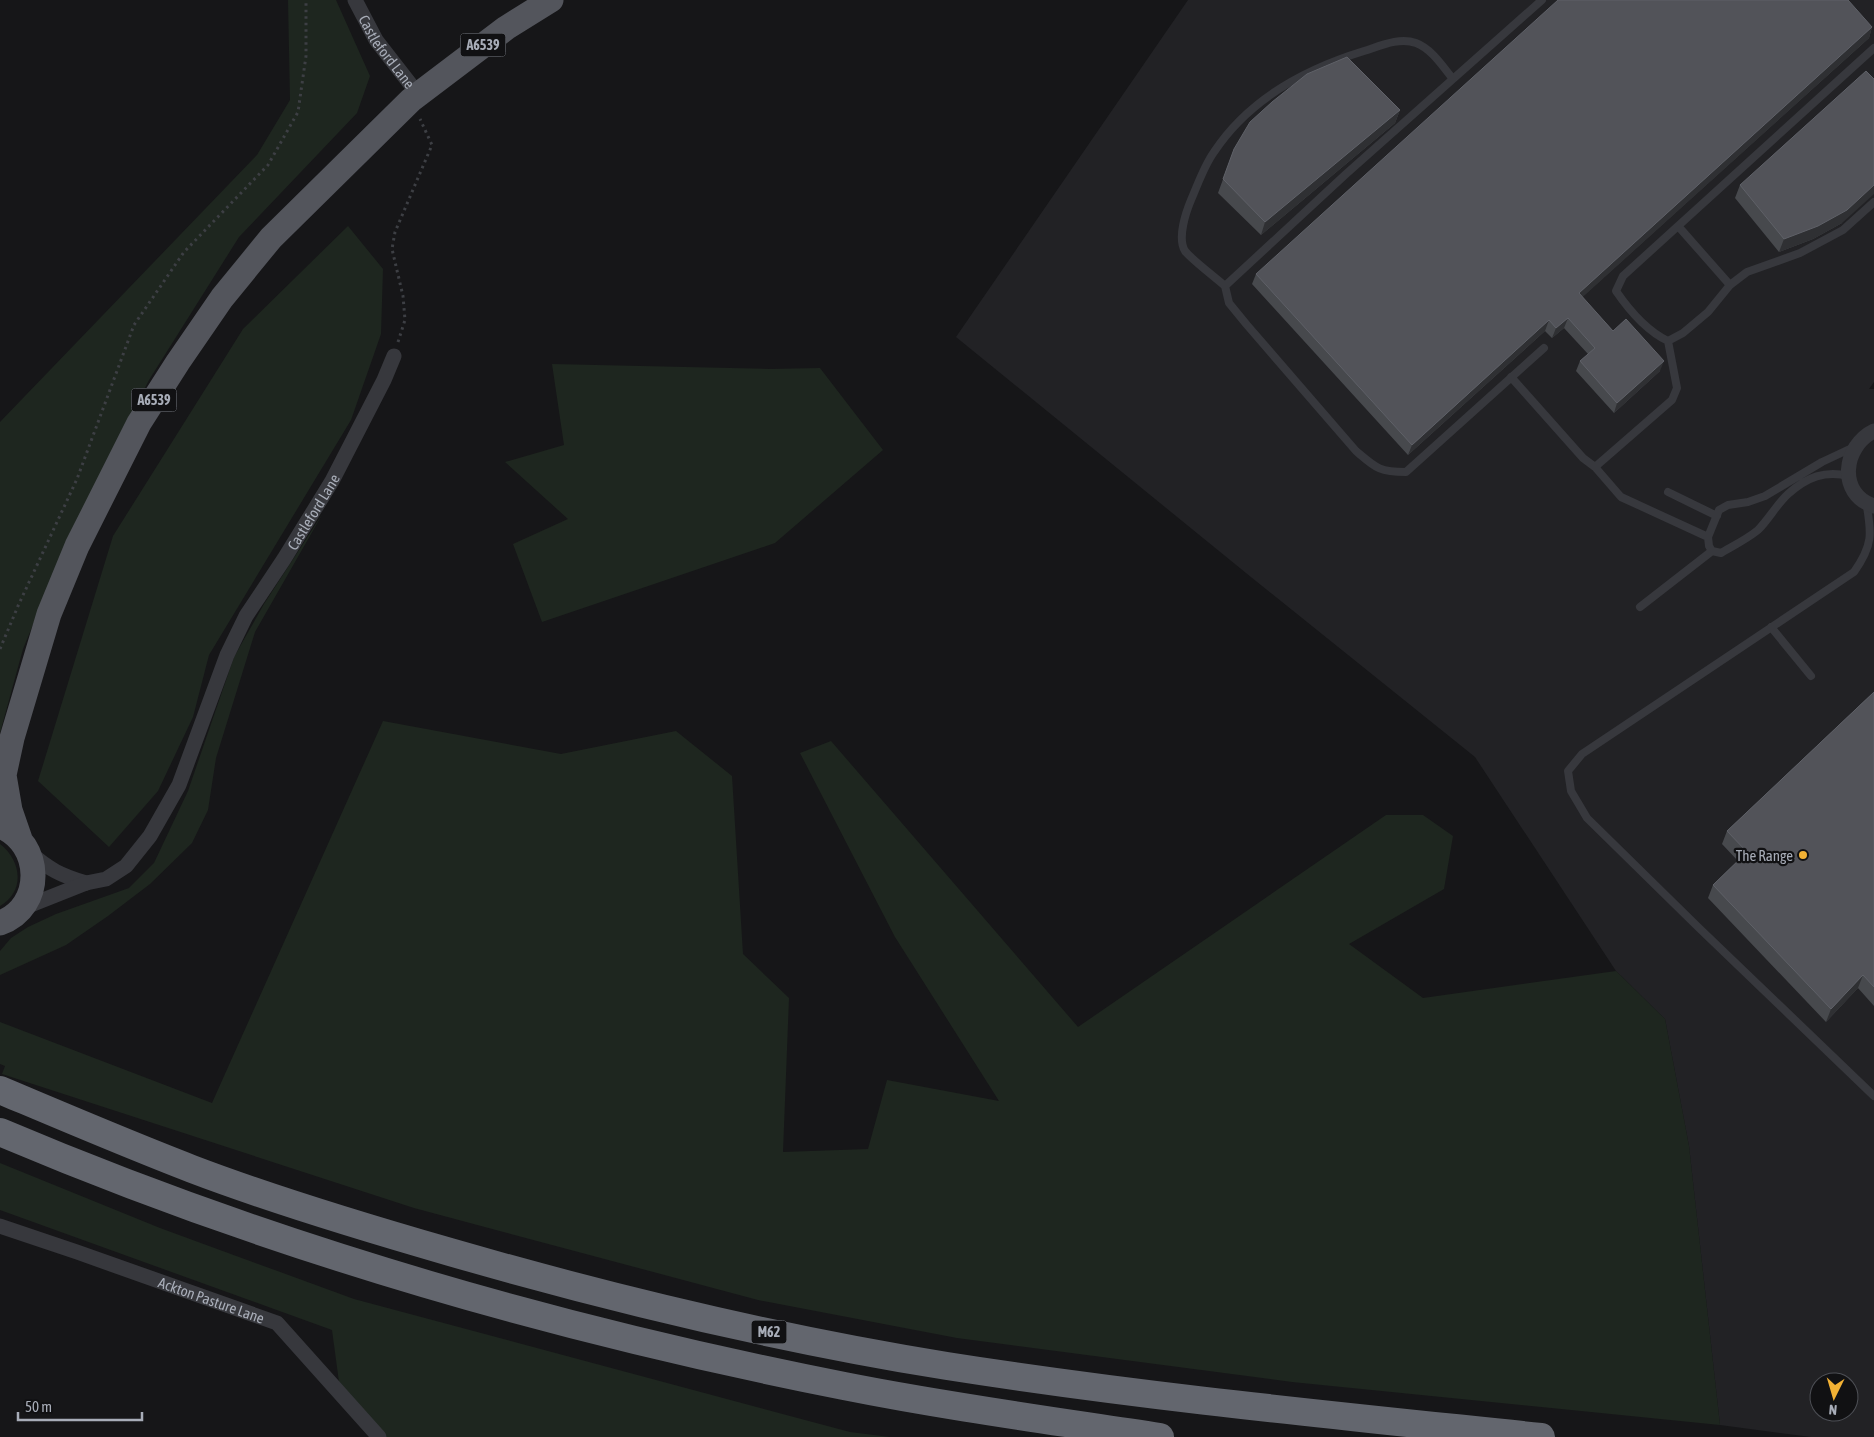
<svg xmlns="http://www.w3.org/2000/svg" width="1874" height="1437" viewBox="0 0 1874 1437" font-family="'Asap Condensed',sans-serif">
<style>
.built{fill:#222225;fill-rule:evenodd}
.green{fill:#1e261f}
.lines{fill:none;stroke-linecap:round;stroke-linejoin:round}
.path{stroke:#3d3f44;stroke-width:3;stroke-dasharray:2.5 4;stroke-linecap:butt}
.lane{stroke:#37383d;stroke-width:8}
.street{stroke:#37383d;stroke-width:15}
.primary{stroke:#53555c;stroke-width:25}
.highway{stroke:#63666e;stroke-width:28}
.wall{fill:#47494d}
.shaded-wall{fill:#2f3033}
.building{fill:#525359;stroke:#5f6168}
.poi-dot{fill:#f2b134;stroke:#111113;stroke-width:2}
.labels{text-anchor:middle;dominant-baseline:central;stroke-width:4.5;stroke-linejoin:round;paint-order:stroke}
.shield{fill:#111113;stroke:#7b7e86;stroke-width:1}
.shield-label{font-size:14px;font-weight:bold;fill:#a8adb8}
.street-label{font-size:15px;fill:#a8adb8;stroke:#111113}
.poi-label{font-size:15px;fill:#a8adb8;stroke:#111113;text-anchor:end}
</style>
<rect width="100%" height="100%" fill="#161618"/>
<path class="built" d="M1188,0h686v382l-5,7h5v1048h-63l-91,-12 -31,-279 -24,-127 -49,-48 -141,-214 -229,-184 -290,-236zM1819,1382h30v30h-30z"/>
<path class="green" d="M288,0h48l34,76 -13,37 -118,124 -90,143 -78,152 -48,117 -23,84v-311l257,-267 33,-55z
M348,226l35,43 -2,65 -30,86 -142,235 -16,62 -35,74 -49,56 -71,-66 75,-245 130,-207z
M552,364l218,5 50,-1 63,82 -108,93 -233,79 -29,-78 55,-25 -63,-57 59,-17z
M323,513l-68,119 -39,126 -8,52 -16,33 -42,41 -42,32 -42,29 -66,30v-24l11,-13 17,-11 28,-13 73,-26 25,-25 34,-72 46,-134 30,-53z
M383,721l178,33 115,-23 56,45 11,178 46,44 -6,154 85,-3 19,-69 112,21 -104,-164 -95,-184 31,-12 247,286 308,-212h37l30,21 -9,53 -95,55 74,54 193,-27 49,48 24,127 31,279 -428,-43 -335,-44 -199,-38 -344,-92 -412,-134 3,-8 -5,-2v-42l212,81z
M0,844c21,16 26,47 0,62z
M0,1163l160,65 194,71 496,133 40,5h-513l-38,-55 -7,-52 -332,-120z"/>
<g class="lines">
<path class="path" d="M398,342l7,-22 -2,-24 -11,-47 3,-17 37,-87 -12,-26
M0,649l18,-43 59,-127 57,-154 50,-73 84,-87 30,-53 8,-56v-56"/>
<path class="lane" d="M1542,0l-196,174 -121,112 4,17 18,22 109,126c20,17 23,21 50,21l138,-124
M1874,48l-251,228 -7,15c13,19 31,40 52,50l15,-8 25,-21 22,-27 17,-13 53,-19 43,-23 31,-28
M1678,226l52,59
M1225,286c-9,-8 -34,-27 -40,-35 -8,-13 1,-39 6,-51 7,-16 13,-34 23,-48 35,-53 91,-83 150,-101 16,-5 35,-14 52,-8 16,6 27,24 37,36
M1511,377l72,81 12,9 77,-67 5,-12 -9,-47
M1595,467l26,30 87,40
M1849,476c-24,-6 -42,1 -61,18 -11,10 -19,25 -30,36 -11,9 -25,16 -37,23l-9,-2 -3,-5 -1,-9 11,-27 9,-5 20,-3 17,-6 57,-34 32,-15
M1668,492l49,24
M1866,501c6,33 7,44 -12,71l-272,182 -14,17 3,20 16,27 111,109 176,169
M1640,607l72,-56
M1771,627l40,49"/>
<g class="street">
<path id="s1" d="M355,0l21,40 42,54"/>
<path d="M1874,431c-31,15 -37,63 0,75"/>
<path d="M29,852c21,18 31,23 57,31"/>
<path id="s2" d="M23,908l63,-25 20,-4 20,-13 24,-30 29,-51 48,-130 19,-39 38,-57 48,-78 52,-101 10,-24"/>
<path id="s3" d="M0,1226l77,26 200,71 102,114"/>
</g>
<path class="primary" d="M4,775l6,35 10,29
M0,781l4,-6 8,-37 37,-124 28,-68 62,-123 39,-61 44,-64 49,-60 140,-138 95,-72 45,-28
M0,826c43,17 45,81 0,97"/>
<path class="highway" d="M0,1090c64,27 127,54 192,79 84,32 171,58 258,83 163,47 329,87 497,114 197,31 395,50 594,71
M0,1132c271,115 555,197 844,254 105,21 211,35 316,51"/>
</g>
<path class="wall" d="M1872,27l-3,11 -287,259 31,34 47,40 -46,42 -38,-42 4,-10 8,-7 -24,-26 -12,10 -7,-7 -137,124 -156,-171 4,-10z
M1400,110l-5,13 -134,112 -43,-42 16,-44z
M1740,185l102,38 -29,16 -34,13 -44,-54z
M1874,692v314l-16,-18 -32,34 -118,-124 5,-13 25,-24 -16,-17 5,-13z"/>
<path class="shaded-wall" d="M1872,27l-3,11 -294,266 4,-11z
M1400,110l-5,13 -134,112 4,-13z
M1874,185v9l-32,29 -29,16 -34,13 5,-13z
M1568,318l-4,10 -12,10 4,-10z
M1549,320l-4,11 -137,124 4,-10z
M1664,361l-4,10 -46,42 3,-10z
M1863,975l-5,13 -32,34 5,-13z"/>
<path class="building" d="M1558,0h290l24,27 -293,266 34,38 13,-12 38,42 -47,42 -37,-42 15,-13 -27,-30 -12,10 -7,-8 -137,125 -156,-171z
M1347,57l53,53 -135,112 -42,-43 11,-30 16,-27 22,-20 35,-28z
M1866,71l8,8v106l-27,25 -29,16 -34,13 -44,-54z
M1874,692v295l-11,-12 -32,34 -118,-124 34,-33 -20,-21z"/>
<circle class="poi-dot" cx="1803" cy="855" r="5"/>
<g class="labels">
<g class="shield">
<rect x="460.5" y="33.5" width="45" height="23" rx="4"/>
<rect x="131.5" y="388.5" width="45" height="23" rx="4"/>
<rect x="751.5" y="1320.5" width="35" height="23" rx="4"/>
</g>
<g class="shield-label">
<text x="483" y="45">A6539</text>
<text x="154" y="400">A6539</text>
<text x="769" y="1332">M62</text>
</g>
<g class="street-label">
<text stroke="none"><textPath href="#s1" startOffset="61">Castleford Lane</textPath></text>
<text stroke="none"><textPath href="#s2" startOffset="515">Castleford Lane</textPath></text>
<text stroke="none"><textPath href="#s3" startOffset="224">Ackton Pasture Lane</textPath></text>
</g>
<g class="poi-label">
<text x="1793" y="855">The Range</text>
</g>
</g>
<g transform="translate(1834 1397) rotate(185)"><circle r="24" fill="#111113" stroke="#4d4f55"/>
<path d="M0-4L9 19L0 12L-9 19Z" fill="#f2b134"/>
<text y="-8" font-size="14" font-weight="bold" text-anchor="middle" fill="#a8adb8">N</text>
</g>
<path d="M18 1412v8h124v-8" fill="none" stroke="#a8adb8" stroke-width="2.5"/>
<text x="25" y="1412" font-size="15" fill="#a8adb8" stroke="#111113" stroke-width="4" paint-order="stroke">50 m</text>
</svg>
